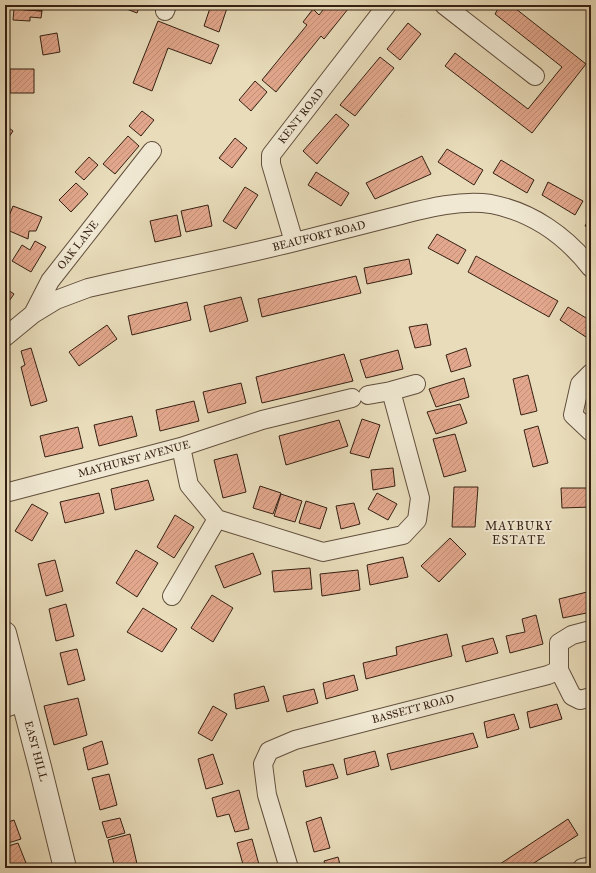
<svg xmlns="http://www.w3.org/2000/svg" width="596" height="873" viewBox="0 0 596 873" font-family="'IM FELL Great Primer',serif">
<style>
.building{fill:url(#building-hatch);stroke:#352013}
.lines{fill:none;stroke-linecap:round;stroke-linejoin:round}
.minor-casing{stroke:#624f3d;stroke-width:20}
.tertiary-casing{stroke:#624f3d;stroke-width:24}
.minor{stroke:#f0e8d2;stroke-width:18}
.tertiary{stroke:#f0e8d2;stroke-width:22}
.labels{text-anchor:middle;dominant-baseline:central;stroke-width:4;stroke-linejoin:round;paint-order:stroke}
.street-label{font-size:11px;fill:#352013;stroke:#f0e8d2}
.neighbourhood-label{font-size:12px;letter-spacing:1px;fill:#352013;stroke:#f0e8d2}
</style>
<defs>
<pattern id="building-hatch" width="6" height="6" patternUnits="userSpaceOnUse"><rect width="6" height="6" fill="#e2a78c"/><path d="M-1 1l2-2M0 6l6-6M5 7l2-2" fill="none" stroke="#c28f78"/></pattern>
</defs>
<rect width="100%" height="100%" fill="#e8dcba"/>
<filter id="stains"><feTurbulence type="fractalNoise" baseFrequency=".005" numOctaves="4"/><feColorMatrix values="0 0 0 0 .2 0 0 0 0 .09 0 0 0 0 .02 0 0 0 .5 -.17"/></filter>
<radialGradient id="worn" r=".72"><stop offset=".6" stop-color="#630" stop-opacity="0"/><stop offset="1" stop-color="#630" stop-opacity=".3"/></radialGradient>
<path class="building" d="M14,5h28v6l-28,-2z
M116,5h24l-3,8z
M211,5h17l-9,27 -15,-6z
M327,5h17l4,4 -24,30 -3,-3 -45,56 -14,-12 45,-55 -4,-3 10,-13 6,6z
M500,5h11l75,59 -54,69 -87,-67 10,-13 73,56 34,-42 -67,-53z
M14,9l28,2 -1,7 -11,-1v4l-17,-1z
M158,21l61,24 -8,19 -43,-16 -16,43 -19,-8z
M408,23l13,11 -21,26 -13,-11z
M57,33l3,19 -17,3 -3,-19z
M380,57l14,11 -39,48 -15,-11z
M10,69h24v24h-24z
M255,81l12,11 -16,19 -12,-11z
M142,111l12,9 -13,16 -12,-10z
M336,114l13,11 -32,39 -14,-13z
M5,125l8,6 -4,6 -4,-3z
M128,136l11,10 -24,28 -12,-10z
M235,138l12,10 -15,20 -13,-10z
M447,149l36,21 -9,15 -36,-23z
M422,156l9,18 -56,25 -9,-16z
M89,157l9,8 -14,15 -9,-8z
M501,160l33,20 -7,13 -34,-20z
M316,172l33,21 -8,13 -33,-21z
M548,182l35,19 -8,14 -33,-20z
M76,183l12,11 -17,18 -12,-12z
M245,187l13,8 -22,34 -13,-8z
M208,205l4,21 -26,6 -5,-21z
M13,206l29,11 -6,14h-7l-1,8 -23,-10v-3z
M177,215l4,21 -26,6 -5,-21z
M591,215v14l-6,-3z
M437,234l29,16 -8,14 -30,-16z
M35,241l11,6 -15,25 -19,-11 10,-16 8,5z
M476,256l82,45 -9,16 -81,-45z
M409,259l3,15 -45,10 -3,-16z
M356,276l5,17 -99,24 -4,-18z
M5,288l9,6 -9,13z
M241,297l7,24 -38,11 -6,-26z
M187,302l4,18 -59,15 -4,-19z
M568,307l23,14v15l-2,3 -29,-19z
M427,324l4,21 -16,3 -6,-21z
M107,325l10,14 -38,27 -10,-14z
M31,348l16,53 -16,5 -10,-39 4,-2 -4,-14z
M466,348l5,18 -20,6 -5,-17z
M398,350l5,19 -37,9 -6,-18z
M344,354l9,27 -91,22 -6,-26z
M528,375l9,36 -16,4 -8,-36z
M464,378l5,19 -33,10 -7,-18z
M241,383l5,20 -38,10 -5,-21z
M194,401l5,20 -39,10 -4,-21z
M460,404l7,19 -31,11 -9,-22z
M132,416l5,20 -38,10 -5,-21z
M362,419l18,6 -11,33 -19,-5z
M339,420l9,26 -62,19 -7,-29z
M538,426l10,37 -15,4 -9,-37z
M78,427l5,21 -38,9 -5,-21z
M455,434l11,37 -22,6 -11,-38z
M237,454l9,38 -23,6 -9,-38z
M393,468l2,18 -22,4 -2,-20z
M148,480l6,20 -39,10 -4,-21z
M260,486l21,7 -8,21 -20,-6z
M454,487h24l-3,40h-23z
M561,488h30v19l-29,1z
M99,493l5,20 -39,10 -5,-21z
M377,493l20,11 -9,16 -20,-11z
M281,494l21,7 -7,21 -21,-6z
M306,501l21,7 -7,21 -21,-6z
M354,503l6,21 -19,5 -5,-23z
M32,504l16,9 -16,28 -17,-10z
M175,515l19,12 -20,31 -17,-11z
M450,538l16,16 -27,28 -18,-16z
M136,550l22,13 -21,34 -21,-14z
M253,553l8,21 -37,14 -9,-22z
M403,557l5,20 -38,8 -3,-20z
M55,560l8,31 -17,5 -8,-32z
M310,568l2,21 -38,3 -2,-21z
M358,570l2,20 -38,6 -2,-22z
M591,591v21l-28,6 -4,-19z
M212,595l21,13 -20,34 -22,-14z
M66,604l8,32 -18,5 -7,-32z
M143,608l34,21 -15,23 -35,-20z
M536,615l7,29 -33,9 -4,-17 19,-4 -3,-13z
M447,634l5,22 -86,23 -3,-16 34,-8 -1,-8z
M493,638l5,15 -32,9 -4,-16z
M77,649l8,31 -17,5 -8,-32z
M354,675l4,15 -32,9 -3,-16z
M264,686l5,15 -33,8 -2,-15z
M314,689l4,14 -31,9 -4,-16z
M78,698l9,37 -33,10 -10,-39z
M557,704l5,15 -32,9 -3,-16z
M213,706l14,8 -15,27 -14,-8z
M514,714l5,15 -32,9 -3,-16z
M473,733l5,14 -87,23 -4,-16z
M102,741l6,23 -20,6 -5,-22z
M375,751l4,15 -32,9 -3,-16z
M213,754l10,30 -17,5 -8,-30z
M333,764l5,14 -32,9 -3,-16z
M109,774l8,31 -17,5 -8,-32z
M239,790l10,39 -14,3 -6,-18 -12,3 -5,-19z
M321,817l9,31 -16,4 -8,-30z
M120,818l5,15 -18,5 -5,-16z
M568,819l10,16 -52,33h-32z
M14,820l7,19 -16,5v-21z
M130,834l8,34h-23l-7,-28z
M252,839l8,29h-16l-7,-25z
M18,843l10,25h-23v-21z
M338,857l3,11h-15l-2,-7z"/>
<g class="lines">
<g class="minor-casing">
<path id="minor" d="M444,5l91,71
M165,11l2,-6
M294,242l-23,-78v-9l116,-150
M33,314l23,-14 32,-12c69,-16 139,-29 207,-46 32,-8 63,-16 94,-24 32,-8 69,-19 102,-14 41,8 75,32 100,64
M5,337l28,-23 17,-33 102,-130
M591,373l-11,11 -7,31 18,17
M391,391l25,-7
M181,447l8,38 28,34 106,33 80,-17 14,-15 3,-22 -29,-107 -23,4
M5,493l176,-46 81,-27 90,-22
M172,596l45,-77
M591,630l-19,5 -13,8v27l13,26 8,4 11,-3
M5,708l17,-6
M289,868l-22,-73 -4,-31 6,-13 26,-11 253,-65 11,-5
M582,868l9,-2"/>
</g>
<g class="tertiary-casing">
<path id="tertiary" d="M5,633l35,134 25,101"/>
</g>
<use href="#minor" class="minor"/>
<use href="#tertiary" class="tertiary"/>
</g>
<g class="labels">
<g class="street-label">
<text transform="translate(301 116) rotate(-52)">KENT ROAD</text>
<text transform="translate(319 236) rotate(-14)">BEAUFORT ROAD</text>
<text transform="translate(78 245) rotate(-52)">OAK LANE</text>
<text transform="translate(134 459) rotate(-15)">MAYHURST AVENUE</text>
<text transform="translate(413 709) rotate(-15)">BASSETT ROAD</text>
<text transform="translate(36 751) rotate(75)">EAST HILL</text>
</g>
<g class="neighbourhood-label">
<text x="519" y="526">MAYBURY<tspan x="519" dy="14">ESTATE</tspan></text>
</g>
</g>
<rect width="596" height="873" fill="none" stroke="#e8dcba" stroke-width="20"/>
<rect x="6" y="6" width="584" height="861" fill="none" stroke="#352013" stroke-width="2"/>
<rect x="10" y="10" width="576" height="853" fill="none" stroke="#352013"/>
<rect width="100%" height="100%" filter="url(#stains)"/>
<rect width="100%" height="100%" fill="url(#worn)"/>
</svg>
